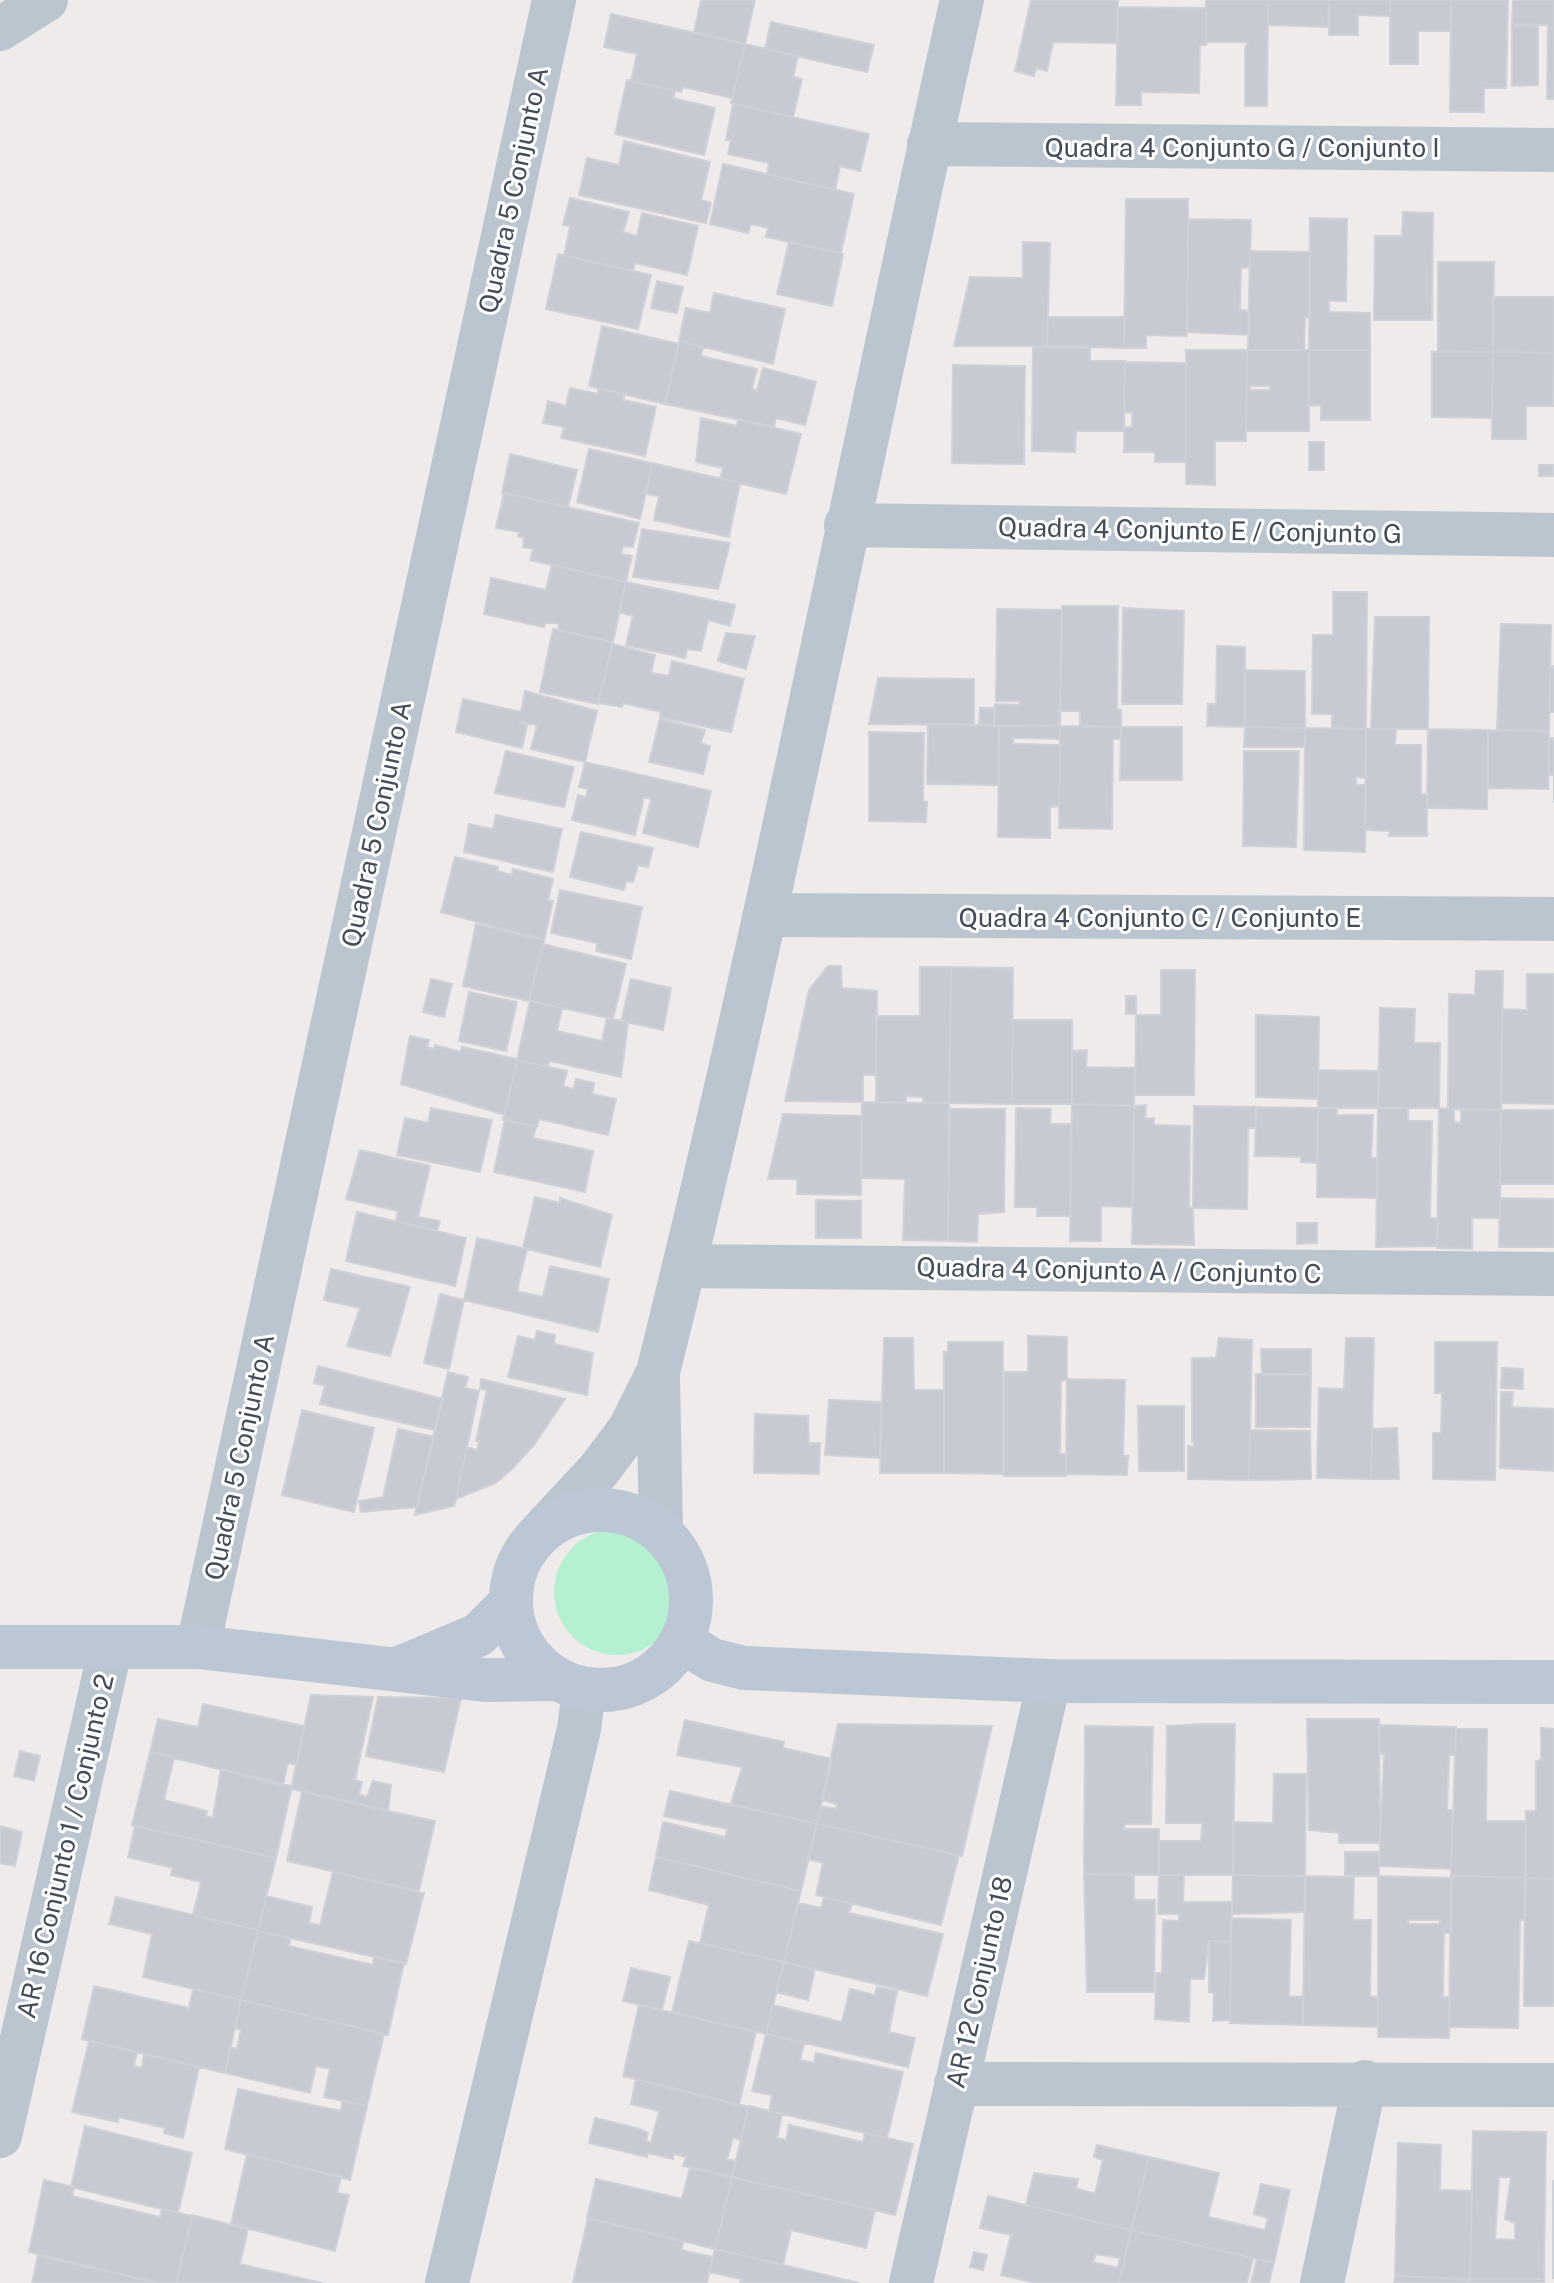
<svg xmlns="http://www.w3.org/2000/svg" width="1554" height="2283" viewBox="0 0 1554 2283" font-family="'Public Sans',sans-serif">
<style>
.green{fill:#b5f1d1}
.building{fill:#c7cad2;stroke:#cfd1d8;stroke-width:2;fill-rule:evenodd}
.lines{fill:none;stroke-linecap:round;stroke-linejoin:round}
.street{stroke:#bbc5cf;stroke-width:44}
.secondary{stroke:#bcc7d6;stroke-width:44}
.labels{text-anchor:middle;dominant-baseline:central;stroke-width:6;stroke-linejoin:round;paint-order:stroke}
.street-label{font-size:26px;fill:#434d5a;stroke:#fff}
</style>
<rect width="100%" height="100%" fill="#efebeb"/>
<path class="green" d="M554 1592a63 63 0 1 1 126 0a63 63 0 1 1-126 0Z"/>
<path class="building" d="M701,0h54l-10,44 -51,-12z
M1031,0h87l-1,43 -64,-1 -6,29 -11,-3 -2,8 -19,-5z
M1206,0h62l-1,106h-22v-57l3,-7h-42z
M1268,0h61l-1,27 -60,-2z
M1329,0h61v16l-32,-1v20h-29z
M1390,0h61v31h-33v33h-28z
M1451,0h57l-2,88h-22v24h-34z
M1513,0h41v99h-7l1,-74 -36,-1z
M1118,7l88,1v37h-6l-1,48 -58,-1v13h-25z
M611,14l134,30 -13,54 -49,-11 -2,5 -50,-11 6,-27 -33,-7z
M771,22l103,23 -7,27 -102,-23z
M1512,25l26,1v59l-26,1z
M745,44l53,12 -5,21 9,2 -9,38 -62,-14z
M627,80l48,11 -2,7 42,10 -11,47 -89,-21z
M733,104l136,30 -9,37 -20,-5 -5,24 -68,-16 2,-11 -41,-9 3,-14h-5z
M624,141l86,21 -9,38 10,3 -5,20 -127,-28 8,-37 32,7z
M723,164l131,30 -13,59 -75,-16 2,-9 -17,-4 -3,9 -38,-9z
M570,198l59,14 -6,20 14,4 5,-23 56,13 -11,49 -52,-12 -2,8 -69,-15 6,-30 -7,-1z
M1126,199h62l-1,137 -41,-1v13h-22z
M1403,212l30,1 -1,107h-58l1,-84h27z
M1310,218l37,1 -1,82h-17v11l41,1v37h-61z
M1188,219l63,1 -1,47 -9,1 -1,42 9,1v24l-62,-3z
M789,242l54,12 -11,52 -55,-12z
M1023,242l27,1 -3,103h-93l16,-69 53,1z
M1250,251l60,1v65h-5l-1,33h-56z
M558,254l93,21 -13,54 -92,-20z
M1438,262h56l-1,90 -55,-1z
M657,281l26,6 -6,26 -26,-5z
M714,293l71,16 -12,55 -94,-23 7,-33 24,5z
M1493,297h61v56l-61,-1z
M1048,317h77l-1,31 -77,-2z
M602,326l77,18 -14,60 -76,-18z
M679,341l24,6 -2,9 56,13 -5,20 5,1 6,-22 53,14 -11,43 -29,-7 -2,9 -109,-23z
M1033,347l57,1v13h35l-1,70h-48l-1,21 -43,-1z
M1186,350h61l-1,91h-31v44l-29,-1z
M1247,350h62v81h-63zM1250,386h20v4h-20z
M1309,350h61v70h-49v-15l-12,1z
M1432,352h61l-1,66 -60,-1z
M1493,352l61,1 -1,53h-27v33h-34z
M1125,362l61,1v99h-31v-10h-31v-25h8v-14l-8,-1z
M953,365l72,1 -1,98 -72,-1z
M570,388l28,6v-6l27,6 -2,6 33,7 -11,49 -84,-18 3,-11 -21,-4 5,-22 18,5z
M701,418l36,8 1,-7 63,15 -15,60 -66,-15 3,-11 -27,-6z
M1309,442h15v28h-15z
M589,449l63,14 -12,56 -63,-17z
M510,454l67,16 -9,37 -66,-14z
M652,463l88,20 -11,54 -75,-17 5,-24 -13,-2z
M1539,465h14v11h-14z
M504,493l135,30 -6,24 -10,-1 -2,8 11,2 -6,26 -96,-22 3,-11 -10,-2 1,-9 -6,-2 1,-4 -23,-4z
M642,529l88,14 -12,46 -85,-12z
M552,565l74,17 -13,60 -55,-12 1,-6 -3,-1h-11l-1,4 -60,-13 7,-36 55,12z
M626,582l109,23 -5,21 -22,-6 -7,31 -14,-2 -2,9 -59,-13 7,-29 -14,-4z
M1333,592h34l-1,137 -34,-1v-14h-20l1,-79h20z
M1062,606h56l-1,103 4,1v17l-41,-1v-15h-20z
M1123,608l61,3 -2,93h-60z
M997,609l65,1 -2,116h-66l1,-22 24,1 1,-4h-24z
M1375,617h54l-1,112h-57z
M1501,624l50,1 -2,106 -52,-1z
M553,629l60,13 -15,62 -58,-12z
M726,633l29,3 -9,33 -28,-8z
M613,644l42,11 -4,18 18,3 3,-15 72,18 -13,53 -71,-15 1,-5 -38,-9 -1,4 -24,-4z
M1217,646l28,1v80l-38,-1 1,-22h8z
M1550,666h4v46h-4z
M1245,670l60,1v57l-60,-1z
M878,678l96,1v46l-105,-1z
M525,691l72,20 -12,51 -54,-13 6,-24 -18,-3 8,3 -5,23 -66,-16 7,-33 58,13z
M980,708h14v18l-15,-1z
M660,719l45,11 -4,13 9,3 -7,28 -54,-12z
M928,724l71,1v60l-72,-1z
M999,725l61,1v13l-47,-1v6l47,1 -1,61 -9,1v31l-52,-1z
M1060,726l61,1v12h-8l-1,90 -53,-1z
M1121,727h61v53h-62z
M1245,727l60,1v19h-61z
M1305,728l61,1v49l-10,-1v8h10l-1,67 -61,-2z
M1366,729h30l-1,16h26v49l6,-1v43h-38l1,-5 -25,-1z
M1428,729l60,1 -1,79 -60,-1z
M1488,730l61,1 -1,58 -60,-1z
M869,732l55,1 -1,68 4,1 -1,20 -57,-1z
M1549,738h5v65v-28h-5z
M506,751l68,16 -10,40 -69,-14z
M1244,751h55l-3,96 -53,-1z
M585,762l126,29 -13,56 -55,-14 8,-34 -7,-2 -9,38 -63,-15 6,-25 8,2 2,-8 -9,-2z
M496,815l66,14 -9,43 -89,-20 5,-28 24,5z
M581,832l72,16 -5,19 -10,-2 -5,17 -7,-1 -2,9 -54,-13z
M455,857l43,10 -1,4 15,4 1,-6 40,10 -5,21 5,1 -9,39 -103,-28z
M560,890l82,17 -11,52 -35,-8 1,-8 -46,-10z
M476,924l68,16 -15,61 -66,-15z
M543,944l83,20 -13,55 -84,-18z
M828,966h13l1,22 35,3 -1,84h-13v27l-78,-1 24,-111z
M920,967h31l-2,136h-26v-6l-17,-1v7l-30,-1v-86h44z
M951,967l62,1 -1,136 -63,-1z
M1161,970h34l-1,125h-59l1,-80h25z
M1476,971h27l-2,139 -53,-1 1,-115 26,1z
M1527,974h27v130l-53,-1 1,-94 25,1z
M431,979l21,5 -8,33 -21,-5z
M631,979l40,9 -8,42 -42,-9z
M469,992l48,10 -11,49 -47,-10z
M1126,996h10v18h-10z
M530,1001l32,7 -5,23 45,10 5,-23 21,4 -7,55 -71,-16 -2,6 -31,-7z
M1380,1008l35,1 -1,34h26l-1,65h-61z
M1256,1015l63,2 -1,82 -62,-2z
M1013,1020h59v84h-60z
M410,1036l19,4 -2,7 7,2 1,-4 26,7 1,-5 55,12 -12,56 -104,-31z
M1087,1050l-1,17 49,1 -1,38 -62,-2v-53z
M517,1060l50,11 -4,15 10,3 3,-10 18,4 -2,11 24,5 -8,36 -69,-16 -2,8 -34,-7z
M1318,1070l61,1 -1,37h-60z
M862,1102l87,1 -1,138 -45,-1 2,-61 -44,-1z
M1072,1104l62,2 -1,101 -32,-1v35h-31z
M1146,1105l-1,14 9,-1v7l36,1 -1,81 4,1 1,37 -62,-1 2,-138z
M1194,1106l62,1 -1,21h-7l-1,81 -54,-1z
M1256,1107l62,1 -1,55 -16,-1v-5l-46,-1z
M1337,1107v8h36l-2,43h7l-1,40 -60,-1 1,-89z
M431,1108l61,12 -12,52 -83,-17 8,-37 23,5z
M1016,1108l35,1 -1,15h21l-1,92h-33v-9h-22z
M1378,1108h30v13h24l-2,97h8l-1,28 -61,1z
M1439,1108l15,1v13l7,1v-14l40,1 -1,108h-28v31l-35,-1z
M950,1109h55l-1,103 -26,2 -1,28 -29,-1z
M1501,1110h53v74h-54z
M783,1114l79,2 -1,79 -64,-1v-15h-29z
M505,1119l31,8 -3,11 60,13 -8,41 -91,-20z
M360,1150l70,16 -12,51 22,4 -3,10 -41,-10 2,-10 -52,-12z
M535,1197l25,6v-5l52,17 -12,52 -77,-19z
M1500,1198l54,1v48h-55z
M816,1200l45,1v37h-45z
M357,1212l109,26 -11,48 -109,-25z
M1297,1223h20v20l-20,1z
M477,1238l50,11 -10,42 26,6 7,-31 59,13 -11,53 -134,-32z
M331,1269l79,18 -20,69 -43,-10 13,-38 -36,-8z
M440,1294l24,6 -15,69 -25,-6z
M537,1331l18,4 -1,9 39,9 -6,42 -79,-18 10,-41 17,4z
M1028,1336l39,1v42l-6,2 -1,73h6v22h-62v-104h24z
M884,1338h29l1,52h30v83h-64z
M1219,1338l33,2 -3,140 -61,-1v-33h6v-4h-2v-84h24z
M1346,1338h28l-3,141 -54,-1 2,-90 25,1z
M948,1342h55v132l-59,-1v-121h4z
M1435,1342h62l-2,138 -62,-1v-46h8l1,-40h-7z
M1261,1349h50v25l-49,1z
M318,1366l125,33 -8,31 -115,-26 5,-18 -11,-3z
M1502,1368l21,1v20l-22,-1z
M448,1372l20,5 -3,11 14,3 -23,108 -2,7 -39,9z
M1256,1374h55l-1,53h-54z
M481,1379l84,20 -31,46 -21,23 -17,15 -40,16 11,-52 10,3 2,-9h-3l11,-51 -7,-1z
M1067,1379l58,1 -2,76h5l-1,19 -61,-1z
M1501,1392h12l-1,15 42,2v62l-54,-3z
M829,1400l52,2 -1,56 -55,-3z
M1138,1406h46v65h-45z
M302,1410l72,18 -20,84 -72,-17z
M755,1414l53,2 1,27h11l-1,31 -65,-1z
M1397,1428l2,51h-28l1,-50z
M398,1429l36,8 -17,70 -56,5 -2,-11 24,-4z
M1250,1430l60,1 1,48 -62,1z
M311,1695l62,2 -18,83 7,2 -3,13 8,2 6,-16 18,4 -3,25 -97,-21z
M378,1697l83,1 -17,74 -78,-16z
M203,1704l101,22 -7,39 -9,-2 -5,22 -133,-33 8,-33 40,8z
M1307,1719h72l1,124h-41v-10l-30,-3z
M685,1720l99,22 -1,6 49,11 -15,65 -86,-20 11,-37 -65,-12z
M838,1724l154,2 -30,130 -145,-32 4,-18 15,3 1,-5 -15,-4z
M1202,1724h33l-2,151h-74v-34h42l1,-18h-36l1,-97z
M1379,1725l77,2 -1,27 -6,1 -2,55h6l-2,59 -72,-3 5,-112h-5z
M1085,1726l68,1 -2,97h-26l-1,5h35v46l-75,-1z
M1541,1728l13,1v150l-29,-1 1,-67h10v-50l5,-1z
M1456,1729h31l-1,92h40v57l-75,-2z
M20,1751l20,5 -6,25 -20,-5z
M150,1752l24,6 -10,42 43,11 -1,5 7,2 8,-49 71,17 -16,72 -144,-33z
M1274,1774h32l-1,102 -72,-1v-53l40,1z
M670,1791l147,33 -16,67 -145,-34 7,-35 62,15 2,-8 -63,-13z
M302,1792l133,29 -16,70 -132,-30z
M817,1824l142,31 -18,70 -125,-30 7,-32 -15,-4z
M0,1826l22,6 -7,34 -15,-3z
M135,1826l141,32 -18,72 -65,-15 8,-33 -30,-7 2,-7 -45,-11z
M1345,1852h34v24h-34z
M656,1857l145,34 -17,71 -84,-19 9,-38 -60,-15z
M333,1872l91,21 -18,71 -148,-33 8,-35 46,11 -3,16 11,2z
M1084,1874l50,1v25h21l-1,92h-67z
M1159,1875h25l-1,27h49l-1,40 -22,-1 -5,38h-14l-1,43 -34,-3 1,-46h6l1,-53 16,1v-7h-21z
M1233,1875l72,1v36l-73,2z
M1305,1876l49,1 -1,43h18l-1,76 8,1v30l-75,-2z
M1378,1876l74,2 -1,55h-7l-1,64h7l-1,41 -71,-1zM1408,1920h32v4h-32z
M1451,1876l75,2 -1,42h-5l-2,108 -69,-1z
M1525,1878l29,1v127h-30z
M116,1897l142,33 -17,70 -98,-23 9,-43 -43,-10z
M824,1897l28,7 -3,9 94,21 -16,62 -143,-34 14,-59 23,5z
M1231,1918l60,2 -2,76 14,1v28l-73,-2z
M258,1931l33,7 -2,8 84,19 1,-8 30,6 -16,72 -147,-35z
M689,1941l95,21 -18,72 -94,-22z
M1209,1941l22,1 -1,78 -17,1 1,-28 -5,-1z
M784,1962l31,7 -7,31 -32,-8z
M631,1968l39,9 -8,33 -39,-9z
M94,1986l95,22 4,-19 48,11 -16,73 -143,-34z
M877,1987l20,4 -8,41 26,6 -7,29 -142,-33 7,-29 69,17 8,-33 25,6z
M241,2000l143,34 -17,72 -43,-9 6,-28 -14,-3 -6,27 -85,-20 5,-26 7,2 4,-19 -6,-2z
M639,2005l117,27 -17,73 -116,-29z
M766,2034l38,9 -4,17 14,3 2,-10 87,19 -16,66 -118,-27 3,-16 -20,-4z
M89,2041l48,11 -3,14 8,2 2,-14 55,13 -16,71 -19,-5 1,-5 -46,-11 -1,5 -46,-10z
M636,2079l113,28 -8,33 -8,-2 -6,21 8,2 -3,16 -49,-11 3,-9 -12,-3 -1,5 -25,-6 -1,4 -58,-14 6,-25 45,11 8,4 -2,8 5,2 8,-32 -28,-7z
M238,2089l103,22 1,-10 25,5 -17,74 -125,-31z
M749,2106l33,8 -5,24 9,2 3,-15 74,17 2,-9 48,11 -18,71 -163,-38z
M85,2126l107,27 -14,60 -107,-26z
M1473,2131l73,1 -2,147h-74zM1499,2177h12l-6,42 10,4v17l-20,-1z
M1398,2143l43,2 -1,45 32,1 -2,88 -75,-3z
M1097,2145l52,12 -18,73 -105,-25 8,-32 44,6 -2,9 19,6 8,-34 -9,-3z
M247,2154l94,23 -4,16 12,2 -14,56 -104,-27z
M1149,2157l70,16 -11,44 57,13 3,-12 -14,-4 7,-30 29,6 -16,73 -143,-33z
M690,2167l42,10 -17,72 -128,-31 9,-39 86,20z
M732,2177l143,33 -9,38 -75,-18 -8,35 -68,-16z
M44,2180l30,7 -2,9 88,21 2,-8 30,7 -16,67h-19l-128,-31z
M1553,2181h1v97h-1z
M988,2196l143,34 -12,53h-84l-34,-8 10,-40 -31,-7zM1096,2254l24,4 -2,10 -25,-6z
M192,2215l56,14 -8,35 82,19h-146z
M588,2218l96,23 -3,9 32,7 -6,26h-134z
M1131,2230l122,28 -6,25h-128z
M715,2249l144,34h-119l1,-4 -32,-7z
M974,2252l13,3 -4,15 -13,-3z
M38,2255l14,4 105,24h-125z
M1257,2259l17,4 -5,20h-18z
M1395,2276l74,4v3h-75z
M1470,2279h74v4h-75z"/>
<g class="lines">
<path class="street" d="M0,29l46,-29
M929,144l625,6
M846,525l708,10
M766,915l788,4
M685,1266l869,8
M658,1378l3,154
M541,1532l57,-61 31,-41 29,-58c114,-455 201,-915 304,-1372
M198,1647l356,-1647
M956,2084l598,1
M0,2136l110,-486
M447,2283l132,-554 5,-39
M911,2283l138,-602
M1322,2283l43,-201"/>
<path class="secondary" d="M511 1600a90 90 0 1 1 180 0a90 90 0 1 1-180 0Z
M682,1641l30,19 32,8 305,13 505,1
M0,1647h198l287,33 70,-1
M402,1667l76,-32 32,-32"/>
</g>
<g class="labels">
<g class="street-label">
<text x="1242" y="147">Quadra 4 Conjunto G / Conjunto I</text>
<text transform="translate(513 190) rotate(-78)">Quadra 5 Conjunto A</text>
<text transform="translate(1200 530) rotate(1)">Quadra 4 Conjunto E / Conjunto G</text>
<text transform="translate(376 824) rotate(-78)">Quadra 5 Conjunto A</text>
<text x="1160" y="917">Quadra 4 Conjunto C / Conjunto E</text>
<text transform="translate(1119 1270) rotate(1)">Quadra 4 Conjunto A / Conjunto C</text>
<text transform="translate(239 1457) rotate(-78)">Quadra 5 Conjunto A</text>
<text transform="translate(65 1846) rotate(-77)">AR 16 Conjunto 1 / Conjunto 2</text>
<text transform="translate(979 1982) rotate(-77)">AR 12 Conjunto 18</text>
</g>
</g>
</svg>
